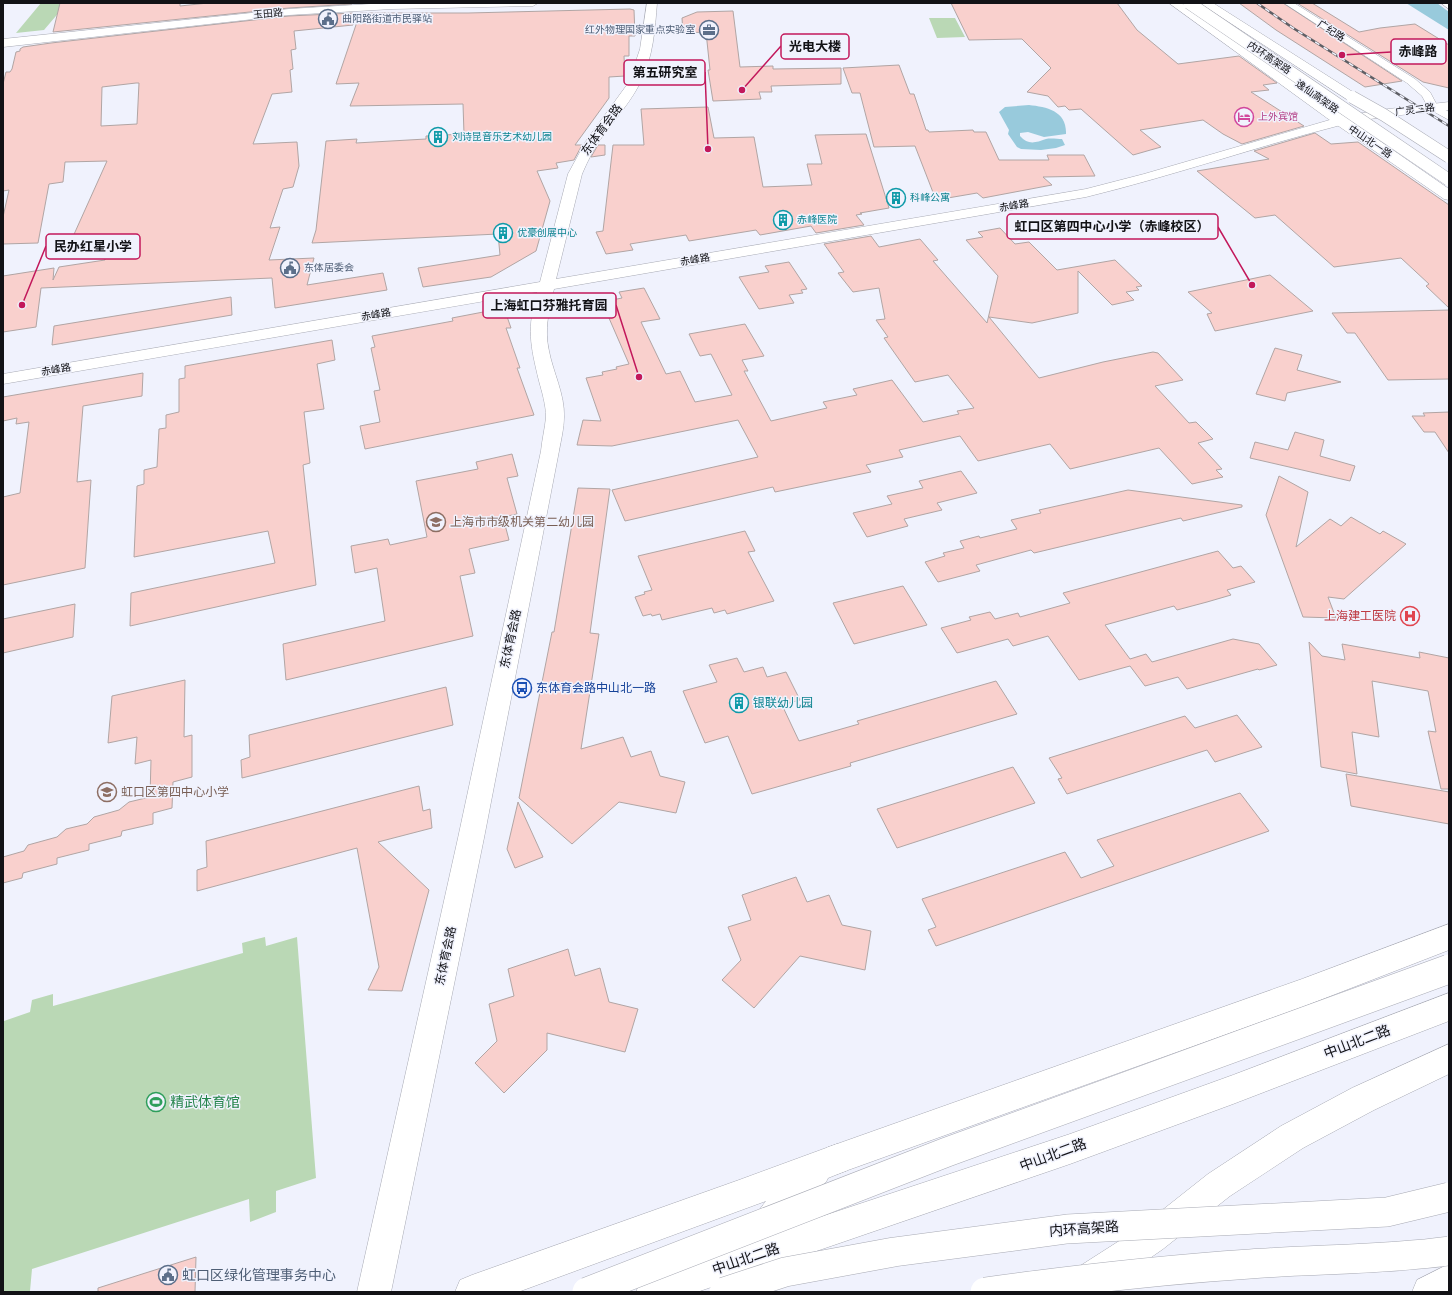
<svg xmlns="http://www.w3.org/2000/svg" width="1452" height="1295" viewBox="0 0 1452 1295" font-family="'Sofia Sans Condensed','Noto Sans SC',sans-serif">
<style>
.green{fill:#bad8b5}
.water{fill:#98cadc}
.building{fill:#f9d0cd;stroke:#b1a5a4;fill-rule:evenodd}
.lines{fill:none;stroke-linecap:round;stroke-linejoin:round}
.street-casing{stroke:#a8aab4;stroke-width:1}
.secondary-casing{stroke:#a8aab4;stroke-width:1}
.primary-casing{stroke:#a8aab4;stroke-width:1}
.highway-casing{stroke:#a8aab4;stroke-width:1}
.street{fill:#fff;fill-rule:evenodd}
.secondary{fill:#fff;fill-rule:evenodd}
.primary{fill:#fff;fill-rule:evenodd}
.highway{fill:#fff;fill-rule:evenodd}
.rail-casing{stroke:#5e5f65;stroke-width:2.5}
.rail{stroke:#f0f2fd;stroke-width:1.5;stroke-dasharray:5;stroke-linecap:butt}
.highway-bridge-far1-casing{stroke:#a8aab4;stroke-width:13;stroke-linecap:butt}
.highway-bridge-casing{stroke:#a8aab4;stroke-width:30;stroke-linecap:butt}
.highway-bridge-far1{stroke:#fff;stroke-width:12}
.highway-bridge{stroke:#fff;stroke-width:29}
.labels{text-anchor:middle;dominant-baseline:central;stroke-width:3;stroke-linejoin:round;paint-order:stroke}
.far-street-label{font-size:10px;fill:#121216;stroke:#f0f2fd}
.far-service-label{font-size:10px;fill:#4e5e75;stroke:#f0f2fd;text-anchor:start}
.far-hotel-label{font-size:10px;fill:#b23c85;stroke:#f0f2fd;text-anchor:start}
.far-culture-label{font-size:10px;fill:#0d838f;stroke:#f0f2fd;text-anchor:start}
.street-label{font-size:12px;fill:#121216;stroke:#f0f2fd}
.education-label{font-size:12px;fill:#785e54;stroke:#f0f2fd;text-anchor:start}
.health-label{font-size:12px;fill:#be3a42;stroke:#f0f2fd;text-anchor:end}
.transit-label{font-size:12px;fill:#164399;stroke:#f0f2fd;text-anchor:start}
.culture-label{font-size:12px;fill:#0d838f;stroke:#f0f2fd;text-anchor:start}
.near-street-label{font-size:14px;fill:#121216;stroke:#f0f2fd}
.near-leisure-label{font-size:14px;fill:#27864d;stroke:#f0f2fd;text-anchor:start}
.near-service-label{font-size:14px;fill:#4e5e75;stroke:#f0f2fd;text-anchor:start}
.leader{fill:none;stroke:#c2185b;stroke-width:1.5}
.callout-dot{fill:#c2185b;stroke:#f0f2fd;stroke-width:1.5}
.callout{fill:#f0f2fd;stroke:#c2185b;stroke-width:1.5}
.callout-label{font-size:13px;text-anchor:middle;font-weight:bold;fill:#121216}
</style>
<rect width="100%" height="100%" fill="#f0f2fd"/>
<path class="green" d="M41,3h26l-23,27 -28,3z
M929,18h26l10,19 -28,1z
M265,937l1,9 31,-9 19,241 -40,13v21l-26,10 -1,-23 -217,70 -2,22 -27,1 1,-271 26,-9 2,-12 21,-6v12l190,-53 -1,-10z"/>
<path class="water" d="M1406,3h31l12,9v18z
M1029,105c18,2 38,6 37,29l-22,3 -16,-5 -8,1v3c8,9 15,7 26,3 4,-1 12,0 16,0l3,6 -9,3 -15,2 -20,-1 -4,-2 -9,-13 1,-4 -10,-18 6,-5z"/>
<path class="building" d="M60,3h120v3l28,-3 144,1 -63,4 -236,24z
M951,3h166l20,27 41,34 61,-8 38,27 -14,2 6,5 -18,2 53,34 -62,18 -19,-10 -20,-14 -63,10 21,17 -28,8 -52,-46 -12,1 -4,-4 -7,1 -10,-11 -21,-4 24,-24 -29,-29 -53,1z
M1239,3h44l119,78 -37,6 -89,-57z
M1297,3h15l47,29 21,-4 35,-4 34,21v43l-26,-6z
M630,9l4,1 1,26h-6v20h-5l1,20 -16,1v21l-34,47h7l-8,15 -18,3 2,5 -21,3 13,30 -14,50 -45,26 -68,10 -5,-19 82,-13 -2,-21 -186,9 4,-13 10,-89 31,-2 -1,4 70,-4v-3l38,-2 -1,-30 -113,2 9,-23 -23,1 24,-71h108z
M733,11l7,56 33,-1v3l68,-1v16l-70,2 1,6h-13l2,7 -48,2 -5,-31h2l-4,-38 -23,1 -1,-15 15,-6z
M353,13v12l-59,6 2,18 -5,1 2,19 -3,1 2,22 -20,2 -19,50 44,-2 2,24 -6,21 -10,2 -13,39 10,-1 -11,33 45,-2 -7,27 76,-12 4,17 -112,18 -3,-30 -231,10 -5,39 -33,5v-56l51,-8 -1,12 6,-13 46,-7 -2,-20 -32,1 36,-80 -42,1 -2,20 -14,2 -11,59 -35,1v-27l6,-27 -6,1v-107l3,-12h4l2,-3 4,-17 4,-1v-2l3,-2 28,-4 238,-27zM136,83h3l-2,41 -36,2 1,-39z
M899,65l11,29h4l12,36h2l1,2 44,-2 1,2h12l13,28h50l-2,-5h37l11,21 -52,1 9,8 -69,13 -6,-5 -41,7 -21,-54 -41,1 -14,-54h-8l-9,-25z
M708,107l6,31 40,-1 9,50 49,-2 -5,-21h15l-7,-29 51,-1 23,74 -29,5 2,1 -6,1 8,10 -48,8 -5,-7 -51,9 -4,-5 -67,11 -3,-6 -56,9 3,6 -27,4 -10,-22 7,-1 10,-86h31l-3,-36z
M1315,133l16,11 27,-2 91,63v103l-23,-22 3,-2 -28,-26 -67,9 -59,-52 -20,3 -58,-47 72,-12 -15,-8z
M598,145h7v10l-14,2z
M1000,228l15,16 14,-2 28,28 58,-10 27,26 -6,1 3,3 -13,2 8,8 -22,5 -34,-34v42l-46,10 -43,-6 50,61 64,-16 50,-10 5,1 25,27 -28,6 34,37 7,-1 17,17 -15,4 24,26 -6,1 7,7 -31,7 -33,-36 -89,21 -20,-25 -72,17 -18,-25 -61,14 4,7 -37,8 5,7 -96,20 -2,-5 -148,34 -13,-31 146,-33 -20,-37 -126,26 -35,-1 6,-25 18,1 -15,-43 17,-3 -1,-3 15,-3 -1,-2 13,-3 -27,-62 20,-4 -3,-6 25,-4 16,31 -19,3 25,52 14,-3 15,31 37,-7 -21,-41 -11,2 -11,-22 56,-10 19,32 -22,4 6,11h-4l27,50 56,-13 -4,-6 34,-7 -4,-6 39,-9 31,42 36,-8 -2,-3 17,-3 -26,-33 -33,7 -31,-44 4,-1 -12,-17 9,-1 -6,-31 -26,4 -15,-19 6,-1 -20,-28 47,-8 8,11 41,-8 18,21 -5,1 54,62 11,-47 -32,-36 17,-3 -5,-5z
M789,262l18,27 -6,1 2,3 -14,2 5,8 -35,6 -20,-32 30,-5 -4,-6z
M1270,275l43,36 -98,20 -8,-17 5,-1 -24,-21z
M231,297l1,18 -180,30 2,-19z
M504,308l7,20h-5l14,40h-3l17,47 -169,34 -5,-23 20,-4 -6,-31 6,-1 -9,-42 4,-1 -3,-11 81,-15 -1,-3z
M1449,310v69l-61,1 -33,-47h-8l-15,-20z
M332,340l3,20 -18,4 7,45 -20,3 6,51 -7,2 13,120 -186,41 1,-33 144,-30 -7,-32 -134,26 3,-71 7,-2v-14l13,-3 2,-38 7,-1v-13l13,-3v-33l6,-1v-12z
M1275,348l27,7 -5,15 44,12 -54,11 -2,8 -29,-7z
M143,373l-1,23 -59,10 -6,76 14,-2 -6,88 -82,17v-88l17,-4 9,-71 -13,2 1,-6 -14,3v-24z
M1449,412v41l-14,-21h-11l-12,-16h13l-2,-3z
M1295,432l29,8 -4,16 35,10 -5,15 -100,-23 5,-16 33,8z
M512,454l6,22 -11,2 10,36 -14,3 6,23 -40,9 6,24 -15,3 13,60 -187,44 -3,-36 102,-23 -8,-53 -22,5 -4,-27 37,-7 2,6 37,-8 -11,-56 62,-12 -2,-7z
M961,471l16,22 -40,10 5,7 -38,9 4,7 -41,11 -14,-24 39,-9 -5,-8 36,-8 -4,-7z
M1279,476l29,16 -12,55 34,-28 11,7 10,-9 29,17 3,-3 23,13 -62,55 -16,-2 8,21 -33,-1 -37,-102z
M578,488l32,1 -20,144 9,1 -18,115 42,-12 8,20 20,-6 9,25 25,6 -9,31 -57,-11 -47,42 -53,-46 33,-166h2z
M1128,490l114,15v2l-59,14 -2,-3 -147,35 -3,-3 -55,15 4,6 -42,11 -13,-20 20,-6 -2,-3 21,-5 -4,-7 19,-5 1,2 37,-9 -6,-9 30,-7 -2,-3z
M745,531l10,20 -7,1 26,49 -47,13 -2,-4 -11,3 -2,-5 -50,12 -2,-6 -8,2 -1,-2 -8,2 -8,-19 10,-3 -1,-2 8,-2 -14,-34z
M1218,551l15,17 8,-2 14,16 -28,8 4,5 -24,7 -30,8 -3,-4 -69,19 25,34 16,-5 6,8 81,-23 26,5 18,21 -18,5 -1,-1 -71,20 -9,-12 -33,9 -15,-20 -51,14 -31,-44 -35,10 -5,-7 -51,14 -16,-25 30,-8 -2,-3 21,-5 5,7 23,-6 2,4 50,-14 -7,-10z
M903,586l24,39 -73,19 -21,-41z
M75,604l-2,33 -70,16v-34z
M1309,642l13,14 23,4 -3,-16 78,14 -1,-6 30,6v131h-8l-13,-58 8,1 -8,-41 -56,-10 7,56 -27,-5 5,42 -36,-7z
M737,658l7,14 19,-5 4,10 19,-5 14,28 -18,5 17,36 60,-17 -2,-3 139,-40 21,33 -167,49 1,3 -99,28 -24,-58 -23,7 -22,-52 34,-9 -8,-17z
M185,680l-1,57 8,-2v42l-19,5 -1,26 -19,5v11l-31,7 -1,5 -32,8v6l-32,8v6l-34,9 -1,5 -19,5v-26l21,-6 4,-6 29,-8 9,-8 21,-5 7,-7 25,-7 10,-8 21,-5 1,-37 -16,4 2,-27 -29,6 4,-47z
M446,687l7,38 -211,53 -1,-18 9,-3 -1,-22z
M1237,715l25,32 -47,15 -8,-12 -140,44 -9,-15 4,-1 -13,-20 136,-42 10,12z
M1013,767l22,36 -138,45 -20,-39z
M1346,774l103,18v32l-98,-18z
M419,786l4,25 7,-2 2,19 -54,14 51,48 -27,101 -34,-1 11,-23 -22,-119 -160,43v-21l10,-3 -1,-26z
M1240,793l29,38 -333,115 -8,-16 8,-3 -14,-28 143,-47 16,26 33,-12 -17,-26z
M518,802l25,55 -28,11 -8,-19z
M796,877l11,25 22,-7 13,30 29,6 -6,39 -65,-14 -46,52 -32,-28 19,-20 -13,-33 23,-7 -9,-25z
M568,949l7,27 25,-8 9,34 29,7 -13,43 -78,-19v17l-43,43 -29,-30 22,-22 -8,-37 25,-8 -6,-27z
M196,1257l-1,35h-97v-4z"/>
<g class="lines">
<g class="street-casing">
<path id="street" d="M1284,3h10l121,76 15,13 7,13 12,7v8l-20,-11 -7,-13 -15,-13z
M1441,3h8v6z"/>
</g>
<g class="secondary-casing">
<path id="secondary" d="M387,3h151l-5,3 -141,3 -103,6 -286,32v-8l286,-30z
M647,3h10c-2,26 -4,54 -16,78 -9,19 -24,36 -37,53 -9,12 -16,26 -22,40l-26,105 530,-90 58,-15 196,-57 40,-7 69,-8v8c-36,4 -73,6 -108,15 -86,22 -169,51 -255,72l-532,92c-5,21 -10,40 -5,62 4,21 16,44 15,66 0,11 -3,23 -5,34l-75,387 -93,454h-34l101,-454 83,-387c1,-11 4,-23 5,-34 0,-12 -4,-25 -7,-36 -9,-37 -12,-52 -2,-89l-534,92v-10l537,-92 28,-108 18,-33 43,-59 11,-33z"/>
</g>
<g class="primary-casing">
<path id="primary" d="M1169,3h12l268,186v11l-5,-1 -117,-81z
M1449,993v28l-216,83 -163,60 -373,128h-61l5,-12 127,-46 -8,-3 -5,-11 5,-11 6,-8 -248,91h-63l5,-12 12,-5 267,-95 98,-36 11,4 4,11 -4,11 -20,8 -2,4 -8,6 -34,41 286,-95 163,-59z
M1449,1044v30l-75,36 -71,38 -73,48 -67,53 -59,41c-8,3 -16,3 -24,0l-4,-12 4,-12 61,-39 67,-53 73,-48 71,-38z"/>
</g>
<g class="highway-casing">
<path id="highway" d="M1200,3h13l143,91 2,3 -2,3h-8z
M1449,924v26l-147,57 -465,167 -11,-4 -4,-11 4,-11 11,-4 465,-165z
M1449,1264v28h-37l5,-12z"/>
</g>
<use href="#street" class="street"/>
<use href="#secondary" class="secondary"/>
<use href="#primary" class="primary"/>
<use href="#highway" class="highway"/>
<g class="rail-casing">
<path id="rail" d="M1257,3l36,25 156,98"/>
</g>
<use href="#rail" class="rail"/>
<g class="highway-bridge-far1-casing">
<path id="highway-bridge-far1" d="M1189,3l260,177
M1352,97l32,18 65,42"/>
</g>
<g class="highway-bridge-casing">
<path id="highway-bridge" d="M587,1292l360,-140 502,-183
M724,1292l61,-20 109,-20 173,-23 320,-17 62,-15
M985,1292c88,-12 176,-22 265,-28 66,-5 133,-4 199,-13"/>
</g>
<use href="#highway-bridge-far1" class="highway-bridge-far1"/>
<use href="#highway-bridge" class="highway-bridge"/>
</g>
<defs>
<g id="civic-ring" transform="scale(1)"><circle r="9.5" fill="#f0f2fd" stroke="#5c6f8a" stroke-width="1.5"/><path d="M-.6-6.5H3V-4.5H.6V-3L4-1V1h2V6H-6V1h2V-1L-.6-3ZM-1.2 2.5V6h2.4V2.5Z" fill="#5c6f8a"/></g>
<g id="office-ring" transform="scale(1)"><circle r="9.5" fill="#f0f2fd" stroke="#5c6f8a" stroke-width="1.5"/><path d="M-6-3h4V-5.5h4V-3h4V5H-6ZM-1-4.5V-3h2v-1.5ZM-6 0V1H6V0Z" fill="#5c6f8a"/></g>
<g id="hotel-ring" transform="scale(1)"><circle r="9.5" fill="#f0f2fd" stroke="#d1479c" stroke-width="1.5"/><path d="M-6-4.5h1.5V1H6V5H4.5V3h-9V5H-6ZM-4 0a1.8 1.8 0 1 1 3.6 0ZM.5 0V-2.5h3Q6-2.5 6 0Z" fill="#d1479c"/></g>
<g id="building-ring" transform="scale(1)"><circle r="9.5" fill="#f0f2fd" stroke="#0f9aa8" stroke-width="1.5"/><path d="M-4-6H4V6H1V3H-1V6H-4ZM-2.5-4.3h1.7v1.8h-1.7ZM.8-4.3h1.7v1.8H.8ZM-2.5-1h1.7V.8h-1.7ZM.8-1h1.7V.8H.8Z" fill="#0f9aa8"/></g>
<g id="school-ring" transform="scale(1)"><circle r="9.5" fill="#f0f2fd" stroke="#8d6e63" stroke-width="1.5"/><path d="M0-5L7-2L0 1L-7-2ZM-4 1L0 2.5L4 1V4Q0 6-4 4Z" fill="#8d6e63"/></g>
<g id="hospital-ring" transform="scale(1)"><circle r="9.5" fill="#f0f2fd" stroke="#e0444e" stroke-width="1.5"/><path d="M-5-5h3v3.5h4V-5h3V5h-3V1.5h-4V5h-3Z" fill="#e0444e"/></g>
<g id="bus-ring" transform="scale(1)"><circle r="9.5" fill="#f0f2fd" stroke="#1a4fb4" stroke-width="1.5"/><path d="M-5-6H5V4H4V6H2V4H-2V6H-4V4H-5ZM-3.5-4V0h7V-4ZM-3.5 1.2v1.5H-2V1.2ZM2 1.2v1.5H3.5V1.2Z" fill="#1a4fb4"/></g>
<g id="stadium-ring" transform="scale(1)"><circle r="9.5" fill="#f0f2fd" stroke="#2e9e5b" stroke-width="1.5"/><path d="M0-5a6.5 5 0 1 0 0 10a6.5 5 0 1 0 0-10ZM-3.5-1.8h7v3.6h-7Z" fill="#2e9e5b"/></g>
</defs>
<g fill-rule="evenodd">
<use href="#civic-ring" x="328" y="19"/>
<use href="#office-ring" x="709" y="30"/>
<use href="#hotel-ring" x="1244" y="117"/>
<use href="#building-ring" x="438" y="137"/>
<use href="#building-ring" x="896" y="198"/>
<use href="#building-ring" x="783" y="220"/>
<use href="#building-ring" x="503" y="233"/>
<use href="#civic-ring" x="290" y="268"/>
<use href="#school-ring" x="436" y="522"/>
<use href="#hospital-ring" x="1410" y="616"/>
<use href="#bus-ring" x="522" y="688"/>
<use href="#building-ring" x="739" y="703"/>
<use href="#school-ring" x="107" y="792"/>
<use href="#stadium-ring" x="156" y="1102"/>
<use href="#civic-ring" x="168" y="1275"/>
</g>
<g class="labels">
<g class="far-street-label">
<text transform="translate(268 14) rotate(-5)">玉田路</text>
<text transform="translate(1331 31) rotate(32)">广纪路</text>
<text transform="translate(1269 58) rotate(34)">内环高架路</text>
<text transform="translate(1317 97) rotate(35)">逸仙高架路</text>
<text transform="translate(1415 110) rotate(-7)">广灵二路</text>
<text transform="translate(1370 142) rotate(34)">中山北一路</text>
<text transform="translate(1014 206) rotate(-10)">赤峰路</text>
<text transform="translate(695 260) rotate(-10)">赤峰路</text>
<text transform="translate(376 315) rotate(-10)">赤峰路</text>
<text transform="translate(56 370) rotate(-10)">赤峰路</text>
</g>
<g class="far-service-label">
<text x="342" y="19">曲阳路街道市民驿站</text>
<text x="695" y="30" text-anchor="end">红外物理国家重点实验室</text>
<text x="304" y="268">东体居委会</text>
</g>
<g class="far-hotel-label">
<text x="1258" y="117">上外宾馆</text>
</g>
<g class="far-culture-label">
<text x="452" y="137">刘诗昆音乐艺术幼儿园</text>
<text x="910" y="198">科峰公寓</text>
<text x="797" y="220">赤峰医院</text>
<text x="517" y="233">优豪创展中心</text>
</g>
<g class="street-label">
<text transform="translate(602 130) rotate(-54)">东体育会路</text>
<text transform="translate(511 639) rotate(-78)">东体育会路</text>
<text transform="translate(446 956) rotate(-78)">东体育会路</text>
</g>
<g class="education-label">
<text x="450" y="522">上海市市级机关第二幼儿园</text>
<text x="121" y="792">虹口区第四中心小学</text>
</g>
<g class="health-label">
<text x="1396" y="616">上海建工医院</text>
</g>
<g class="transit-label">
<text x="536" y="688">东体育会路中山北一路</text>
</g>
<g class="culture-label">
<text x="753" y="703">银联幼儿园</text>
</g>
<g class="near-street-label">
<text transform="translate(1357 1042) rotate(-21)">中山北二路</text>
<text transform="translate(1053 1155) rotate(-20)">中山北二路</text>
<text transform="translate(1084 1229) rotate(-4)">内环高架路</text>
<text transform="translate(746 1259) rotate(-19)">中山北二路</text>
</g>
<g class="near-leisure-label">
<text x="170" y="1102">精武体育馆</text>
</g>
<g class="near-service-label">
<text x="182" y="1275">虹口区绿化管理事务中心</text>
</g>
</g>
<path class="leader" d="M742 90L781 46M1342 55L1391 52M708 149L705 72M1252 285L1218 227M22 305L46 246M639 377L616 305"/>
<g class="callout-dot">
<circle cx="742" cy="90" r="4"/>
<circle cx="1342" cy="55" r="4"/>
<circle cx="708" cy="149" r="4"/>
<circle cx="1252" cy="285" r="4"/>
<circle cx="22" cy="305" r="4"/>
<circle cx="639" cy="377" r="4"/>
</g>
<g class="callout">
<rect x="781" y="34" width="68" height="25" rx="4"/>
<rect x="1391" y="39" width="55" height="25" rx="4"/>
<rect x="624" y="60" width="81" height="25" rx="4"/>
<rect x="1007" y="214" width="211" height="25" rx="4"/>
<rect x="46" y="234" width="94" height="25" rx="4"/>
<rect x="483" y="293" width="133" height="25" rx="4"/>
</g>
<g class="callout-label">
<text x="815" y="51">光电大楼</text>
<text x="1418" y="56">赤峰路</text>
<text x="665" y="77">第五研究室</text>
<text x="1112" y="231">虹口区第四中心小学（赤峰校区）</text>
<text x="93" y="251">民办红星小学</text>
<text x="549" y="310">上海虹口芬雅托育园</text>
</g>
<rect width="1452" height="1295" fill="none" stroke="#121216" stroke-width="8"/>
</svg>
